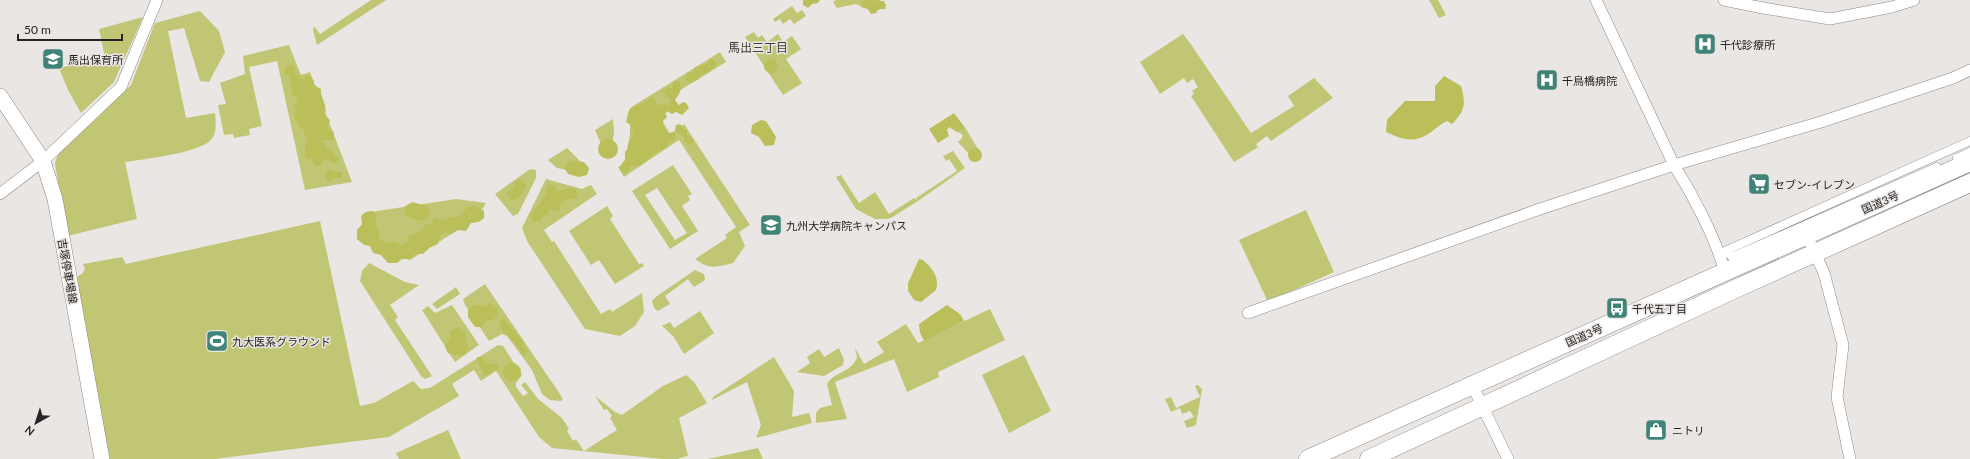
<svg xmlns="http://www.w3.org/2000/svg" width="1970" height="459" viewBox="0 0 1970 459" font-family="Lato,'Noto Sans JP',sans-serif">
<style>
.green{fill:#c1c675;fill-rule:evenodd}
.forest{fill:#babf59}
.lines{fill:none;stroke-linecap:round;stroke-linejoin:round}
.pedestrian-casing{stroke:#8c8987;stroke-width:9}
.minor-casing{stroke:#8c8987;stroke-width:12}
.secondary-casing{stroke:#8c8987;stroke-width:16}
.trunk-casing{stroke:#8c8987;stroke-width:19}
.pedestrian{stroke:#fff;stroke-width:8}
.minor{stroke:#fff;stroke-width:11}
.secondary{stroke:#fff;stroke-width:15}
.trunk{stroke:#fff;stroke-width:18}
.labels{text-anchor:middle;dominant-baseline:central;stroke-width:3;stroke-linejoin:round;paint-order:stroke}
.poi-label{font-size:11px;fill:#252323;stroke:#eae6e4;text-anchor:start}
.street-label{font-size:11px;fill:#252323;stroke:#eae6e4}
.neighbourhood-label{font-size:12px;fill:#413e3c;stroke:#eae6e4}
</style>
<rect width="100%" height="100%" fill="#eae6e4"/>
<path class="green" d="M371,0h15l-69,45 -4,-15 1,-4 6,8z
M836,0h44l3,8 -9,4 -18,-8 -19,4 -4,-6z
M1429,0h9l8,15 -7,3z
M792,6l5,7 5,-3 4,6 -12,8 -4,-5 -7,5 -3,-5 -5,3 -2,-3z
M200,11l19,20 6,21 -16,30 -9,-1 -16,-53 -16,3 18,87 29,-5c1,9 2,20 -4,27 -12,13 -67,19 -86,22l12,57 -70,17 -12,-73 4,-13 72,-65 24,-62z
M143,17l-29,65 -33,31 -13,-23 -9,-22 46,-10 -6,-29z
M754,32l4,6 4,-3 5,7 11,-8 5,8 9,-6 9,13 -15,10 16,24 -19,12 -38,-58z
M1183,34l7,9 61,90 43,-27 -6,-10 26,-18 19,20 -62,43 -4,-5 -11,8 2,3 -24,15 -43,-66 3,-2 -2,-3 6,-4 -5,-8 -6,4 -3,-5 -24,16 -20,-32z
M289,45l12,30 9,-3 42,110 -47,8 -28,-129 -28,6 13,59 -13,3 1,6 -16,3 -1,-4 -9,1 -6,-30 8,-1 -6,-21 25,-9 -2,-18z
M720,52l6,10 -55,34 6,9 -17,12 10,17 14,-10 66,101 -11,7 6,14 -12,17c-17,4 -23,7 -38,-4l32,-21 -2,-3 11,-8 -57,-87 -55,37 -6,-10 6,-3 6,-29v-27z
M613,119l1,14 -4,23 -3,2 -12,-28z
M966,129l15,25 -5,8 -18,-20 4,-4v-4l-5,-2z
M567,148l22,22 -5,3 -27,-5 -9,-8z
M953,151l12,17 -47,33 -27,17 -5,1h-11l-19,-10 -20,-32 5,-2 18,28 16,-11 14,22 25,-16 3,2 -1,-2 41,-27 -8,-12 -3,2 -3,-5z
M673,165l19,29 -4,2 2,4 -8,6 16,25 -28,18 -38,-58zM657,188l30,45 -12,7 -30,-45z
M530,169l6,1v8l-18,36 -5,2 -18,-22z
M546,179l36,10 9,-4 6,9 -53,36 8,12 2,-1 47,73 9,-5 2,3 30,-19 2,19 -9,14 -15,10 -35,-7 -58,-88 -5,-13z
M456,199l30,4 -9,15 -67,42 -35,-12 -11,-35z
M607,206l6,10 -3,3 29,45 3,-1 2,3 -29,18 -16,-24 -8,5 -22,-34z
M1306,210l28,62 -66,30 -29,-62z
M320,221l40,185 14,-3 39,-22 8,8 9,-1 68,-43 5,1 19,29 -6,8v4l7,9 5,-3 -7,-8 4,-3 13,17 24,19 7,11 -2,2 6,10 3,-2 8,12 33,-21 -7,-12 2,-2 -5,-7 -3,1 -9,-14 20,16 7,3 41,-29 23,-11 8,7 13,21 -28,15 9,38 -11,3h-14l-111,-11 -13,-11 -43,-66 -15,10 -7,-11 -22,14 7,12 -70,41 -174,22h-105l-34,-182 6,-3 3,-5 -2,-5 39,-7 4,7z
M369,263l36,19 14,3 -29,20 8,12 -3,3 37,56 -7,3 -4,-3 -61,-95 2,-10z
M695,270l9,4 1,6 -11,7 -6,-8 -23,17 5,8 -12,7 -4,-3 -2,-7 5,-5z
M485,284l75,110 3,6 -3,1 -10,-1 -8,-6 -10,-24 -25,-34 -5,-2 -13,7 -24,-36 -2,-6z
M456,287l4,7 -23,15 -5,-5z
M452,305l27,40 -24,17 -33,-52 6,-4 7,7z
M990,309l15,31 -67,32 1,5 -32,15 -13,-33 -59,23 12,37 -31,4v-10l4,-5 12,-3 -5,-21c8,-13 22,-10 30,-26l-2,-10 9,16 20,-12 -7,-10 29,-18 12,19z
M700,311l14,22 -30,21 -11,-18 -11,-10 8,-4 4,6z
M839,348l5,12 -1,5 -19,11 -27,-4 13,-9 -3,-6 12,-8 5,8z
M1024,355l27,56 -42,22 -27,-58z
M774,357l20,34 -2,26 17,-4 3,10 -56,15 5,-13 -14,-43 -35,18 1,-3z
M1198,385l4,4 -6,36 -9,3 -3,-7 10,-4 -4,-6 -8,3 -2,-6 -9,4 -6,-13 6,-2 5,11 24,-11 -5,-11z
M448,430l13,29h-62l-3,-6z
M758,448l5,11h-55z"/>
<path class="forest" d="M803,0h17l-2,3 -6,1 -4,4 -5,-3z
M864,0l20,1 2,5 -1,3h-7l-2,4 -5,1 -3,-5 -7,-2v-3z
M764 66a7 7 0 1 1 14 0a7 7 0 1 1-14 0Z
M711,59l5,3 -1,6 -4,1 -2,3 -9,4 -1,3c-5,2 -9,6 -14,1l2,-6 7,-3 1,-4 11,-3z
M288,65l6,2 1,7 5,2 2,4 4,-4h4l4,5v4l7,4c-1,9 8,17 3,26l6,5 -3,9 6,2 1,2 -1,7h-10l3,7 6,2 3,7 4,3 -3,5 -12,-5 -2,6 -6,2 -4,-5v-3h-4l-4,-5 2,-7 -1,-5 3,-3 -4,-5v-4l-4,-2 -2,-6 -4,-4 2,-7 -2,-6 4,-6 -6,-4 -2,-18 -6,-4v-3z
M1444,76l17,10c5,18 4,25 -9,38l-5,-3c-7,3 -10,7 -16,11 -16,12 -28,8 -45,0l1,-12 18,-19h30v-15z
M676,81h3c5,6 0,14 -4,19l4,5 4,-3 3,1 3,5 -7,7 -6,-3 -4,2 -5,-3 -2,2 2,4 -4,4v5l6,7 4,-1 3,3 -1,5 -6,2 -2,5 -9,4 -18,15h-10l-2,6 -6,1 -2,-6c4,-8 6,-4 5,-15l3,-3v-4l6,-13 -3,-3v-4l-5,-3 3,-12 9,-6 3,1 10,-8 5,3v4l2,2 3,-2 8,1 2,-5 -7,-6 -1,-3 5,-4 4,1 1,-6z
M954,113l12,16 -9,3 -8,-5 -2,3 2,6 -11,7 -9,-14z
M761,120l5,1 10,16 -2,8 -9,1 -6,-9 -8,-4 1,-8z
M679,124l2,1 2,4 4,2v4l7,5 -2,5h-4l-4,-5v-3l-9,-7 1,-5z
M598 149a10 10 0 1 1 20 0a10 10 0 1 1-20 0Z
M968 155a7 7 0 1 1 14 0a7 7 0 1 1-14 0Z
M572,161l12,1 5,6 -2,7 -8,2 -11,-3 -4,-6 3,-4z
M329,169l7,3h6v6h-6l-4,3 -6,-1 -1,-6z
M519,180h4l3,7 -8,12 -8,1 -3,-7 7,-6 1,-6z
M550,184l7,4v4l9,-4h9l3,7 -2,3 -10,2 -5,4 -1,6 -4,2 -6,-3 -2,5 -6,3 -2,4 -7,1 -3,-7 7,-9 4,-2 2,-7 5,-1 -3,-7z
M412,202l15,4 3,6 -2,7 -7,2 -15,-5 -2,-9z
M475,206l9,5v7l-5,4 -8,1 -5,8 -8,-1 -7,4 -6,-2 -4,2 -3,10 -9,4 -6,6h-8l-5,5h-8l-5,4h-9l-7,-8 -8,-2 -3,-7 -6,-1 -7,-6v-9l5,-6 -1,-8 5,-4 6,-1 5,5 -2,9 4,5v8l7,5 6,-2 9,4 6,-3 3,-7 9,-4 6,-6 5,-1 5,-6 10,2 6,-3 4,1 7,-4 5,-7z
M919,259l4,1c9,8 17,17 13,30l-15,12 -7,-2 -6,-9v-8z
M490,303l8,5v7l-5,5h-6l-5,7h-7l-7,-10v-7l5,-5h6l4,2z
M947,305l13,9 4,7 -40,20 -4,-8 -1,-9z
M503,318l21,25v4l4,4 -3,4 -4,-1 -1,-5 -19,-20 -1,-9z
M458,327l8,5 -1,8 4,7 -5,8h-10l-6,-2 -3,-6 5,-8v-7z
M477,357h4l6,6 10,1 2,5 -3,2 -3,-2 -3,6 -6,-1 -7,-13z
M503 372a9 9 0 1 1 18 0a9 9 0 1 1-18 0Z"/>
<g class="lines">
<g class="pedestrian-casing">
<path id="pedestrian" d="M1957,158l13,-6
M1937,167l-205,90 -7,-6 245,-110"/>
</g>
<g class="minor-casing">
<path id="minor" d="M1596,0l78,165c19,30 41,72 51,107
M1724,0l39,8 67,11 62,-12 22,-7
M0,194l43,-33 78,-74 36,-87
M1806,234l18,39 19,72 -6,52 13,62
M1248,313l292,-104 134,-44 147,-43 132,-44 17,-8
M1472,385l36,74"/>
</g>
<g class="secondary-casing">
<path id="secondary" d="M0,96l43,65 12,38 47,260"/>
</g>
<g class="trunk-casing">
<path id="trunk" d="M1308,459l662,-297
M1369,459l364,-169 237,-107"/>
</g>
<use href="#pedestrian" class="pedestrian"/>
<use href="#minor" class="minor"/>
<use href="#secondary" class="secondary"/>
<use href="#trunk" class="trunk"/>
</g>
<defs>
<g id="hospital-square" transform="scale(1.15)"><rect x="-9" y="-9" width="18" height="18" rx="4" fill="#408479" stroke="#eae6e4"/><path d="M-5-5h3v3.5h4V-5h3V5h-3V1.5h-4V5h-3Z" fill="#fff"/></g>
<g id="school-square" transform="scale(1.15)"><rect x="-9" y="-9" width="18" height="18" rx="4" fill="#408479" stroke="#eae6e4"/><path d="M0-5L7-2L0 1L-7-2ZM-4 1L0 2.5L4 1V4Q0 6-4 4Z" fill="#fff"/></g>
<g id="supermarket-square" transform="scale(1.15)"><rect x="-9" y="-9" width="18" height="18" rx="4" fill="#408479" stroke="#eae6e4"/><path d="M-6-5.5h2.5l.6 2H6L4.5 2H-2.5L-4.4-4H-6ZM-1.5 3.2a1.3 1.3 0 1 0 .1 0ZM3 3.2a1.3 1.3 0 1 0 .1 0Z" fill="#fff"/></g>
<g id="university-square" transform="scale(1.15)"><rect x="-9" y="-9" width="18" height="18" rx="4" fill="#408479" stroke="#eae6e4"/><path d="M0-5L7-2L0 1L-7-2ZM-4 1L0 2.5L4 1V4Q0 6-4 4Z" fill="#fff"/></g>
<g id="bus-square" transform="scale(1.15)"><rect x="-9" y="-9" width="18" height="18" rx="4" fill="#408479" stroke="#eae6e4"/><path d="M-5-6H5V4H4V6H2V4H-2V6H-4V4H-5ZM-3.5-4V0h7V-4ZM-3.5 1.2v1.5H-2V1.2ZM2 1.2v1.5H3.5V1.2Z" fill="#fff"/></g>
<g id="stadium-square" transform="scale(1.15)"><rect x="-9" y="-9" width="18" height="18" rx="4" fill="#408479" stroke="#eae6e4"/><path d="M0-5a6.5 5 0 1 0 0 10a6.5 5 0 1 0 0-10ZM-3.5-1.8h7v3.6h-7Z" fill="#fff"/></g>
<g id="shop-square" transform="scale(1.15)"><rect x="-9" y="-9" width="18" height="18" rx="4" fill="#408479" stroke="#eae6e4"/><path d="M-5-2.5h2.3a2.7 3.5 0 0 1 5.4 0H5L5.5 6h-11ZM-1.5-2.5h3a1.5 2.3 0 0 0-3 0Z" fill="#fff"/></g>
</defs>
<g fill-rule="evenodd">
<use href="#hospital-square" x="1705" y="44"/>
<use href="#school-square" x="53" y="59"/>
<use href="#hospital-square" x="1547" y="80"/>
<use href="#supermarket-square" x="1759" y="184"/>
<use href="#university-square" x="771" y="225"/>
<use href="#bus-square" x="1617" y="308"/>
<use href="#stadium-square" x="217" y="341"/>
<use href="#shop-square" x="1656" y="430"/>
</g>
<g class="labels">
<g class="poi-label">
<text x="1720" y="44">千代診療所</text>
<text x="68" y="59">馬出保育所</text>
<text x="1562" y="80">千鳥橋病院</text>
<text x="1774" y="184">セブン-イレブン</text>
<text x="786" y="225">九州大学病院キャンパス</text>
<text x="1632" y="308">千代五丁目</text>
<text x="232" y="341">九大医系グラウンド</text>
<text x="1672" y="430">ニトリ</text>
</g>
<g class="street-label">
<text transform="translate(1880 202) rotate(-24)">国道3号</text>
<text transform="translate(68 271) rotate(80)">吉塚停車場線</text>
<text transform="translate(1584 335) rotate(-24)">国道3号</text>
</g>
<g class="neighbourhood-label">
<text x="758" y="47">馬出三丁目</text>
</g>
</g>
<g transform="translate(36 423) rotate(219)" stroke="#eae6e4" stroke-width="3" paint-order="stroke">
<path d="M0-3L7 15L0 10L-7 15Z" fill="#252323"/>
<text y="-6" font-size="11" font-weight="bold" text-anchor="middle" fill="#252323">N</text>
</g>
<path d="M18 34v6h104v-6" fill="none" stroke="#252323" stroke-width="2"/>
<text x="24" y="34" font-size="12" fill="#252323" stroke="#eae6e4" stroke-width="3" paint-order="stroke">50 m</text>
</svg>
